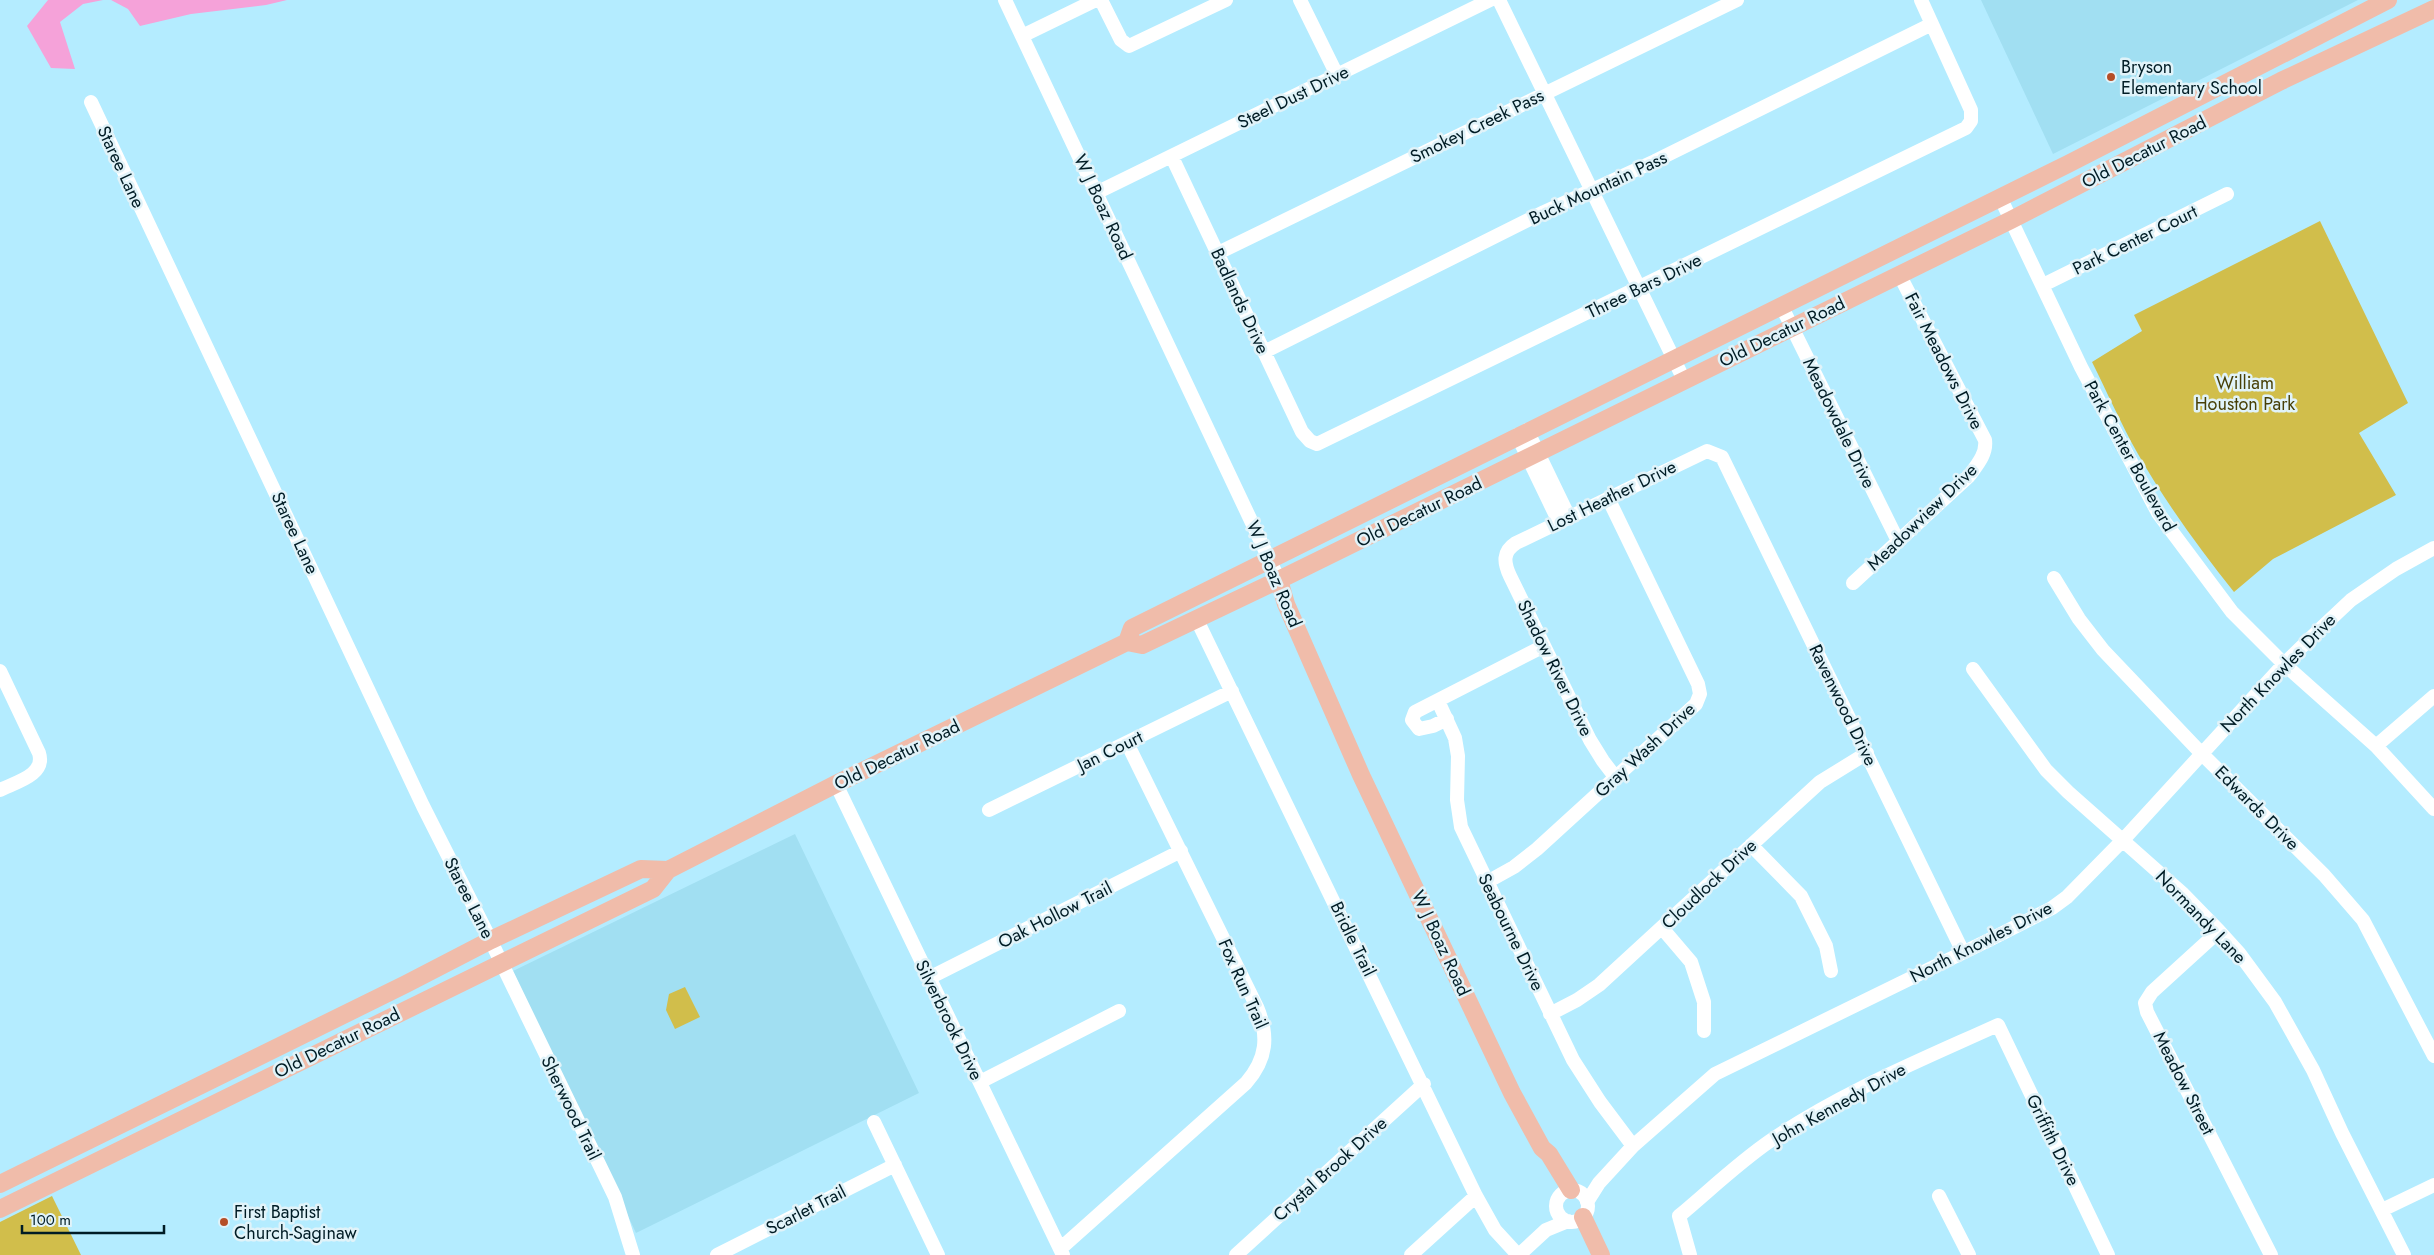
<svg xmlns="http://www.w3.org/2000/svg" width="2434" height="1255" viewBox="0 0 2434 1255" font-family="Jost,sans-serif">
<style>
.built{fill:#a1dff2}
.green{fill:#d1be4b}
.water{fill:#f5a2d9}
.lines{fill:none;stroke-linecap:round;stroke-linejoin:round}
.minor{stroke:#fff;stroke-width:14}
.major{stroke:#f0bcaa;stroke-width:18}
.poi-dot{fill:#b54e27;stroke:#e1f3f9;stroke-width:2}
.labels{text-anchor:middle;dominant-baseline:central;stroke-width:5;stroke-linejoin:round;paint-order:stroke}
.poi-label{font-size:18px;fill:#001c25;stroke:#e1f3f9;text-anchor:start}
.street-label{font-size:18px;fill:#001c25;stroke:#e1f3f9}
.park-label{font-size:18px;fill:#473f05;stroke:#e1f3f9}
</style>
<rect width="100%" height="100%" fill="#b4ecff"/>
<path class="built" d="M1981,0h377l-305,154z
M795,834l124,259 -283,140 -123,-262z"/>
<path class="green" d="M2320,221l88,182 -49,30 37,62 -123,64 -39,33c-35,-44 -68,-89 -96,-138 -17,-30 -31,-62 -46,-92l50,-31 -8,-16z
M685,987l15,30 -25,12 -9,-19 3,-16z
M52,1196l29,59h-81v-33z"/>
<path class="water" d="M48,0h55l-20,4 -23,18 15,47 -24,-1 -24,-42z
M111,0h176l-21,5 -75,9 -51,12 -12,-17z"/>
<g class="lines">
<path class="minor" d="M1005,0l274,580
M1101,0l20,40 8,6 97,-46
M1300,0l37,75
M1499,0l185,380
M1022,36l74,-36
M91,102l332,704 64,127 128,264 18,58
M1172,157l130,275 8,9 7,3 649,-316 5,-7v-11l-50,-110
M1096,193l394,-193
M2000,197l81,170 77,146 74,99 52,52 92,82 58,63
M1218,253l519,-253
M2043,285l184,-91
M1781,305l117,236
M1264,352l280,-140 111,-51 277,-137
M1527,430l42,87
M1517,435l42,87
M2054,578l25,41 24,31 98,103 123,122 39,45 71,136
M1853,583l116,-107c8,-11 18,-22 16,-36l-86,-166
M1196,618l280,578 19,34 23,25
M1973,669l73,101 22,22 114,101 37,38 20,22 36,49 38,68 29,63 62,122
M0,671l39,82c7,22 -23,29 -39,37
M1438,701l17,37 3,18 -1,44 4,27 112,233 27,42 33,44
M1447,719l-14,7 -14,3 -7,-9 3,-8 129,-66
M2376,746l58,-50
M1616,778l-13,-17 -13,-21 -80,-164c-6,-13 -8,-24 6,-33l191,-92 15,6 241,495
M836,784l227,471
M989,810l243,-119
M1751,845l50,51 25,50 5,25
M1487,882l27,-15 23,-18 159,-145 4,-10 -2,-10 -90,-186
M1662,928l29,34 13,40v29
M2219,931l-67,61 -7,11 2,9 124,243
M929,978l252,-127
M1550,1014l27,-14 22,-15 221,-203 47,-29
M980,1082l139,-71
M874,1122l64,133
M1556 1206a16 16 0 1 1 32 0a16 16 0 1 1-32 0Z
M1939,1196l30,59
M1587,1202l12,-19 34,-37 82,-72 280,-137 57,-29 15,-11 56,-57 161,-176 34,-33 33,-31 45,-31 38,-21
M2382,1210l52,-25
M1060,1249l186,-166c21,-24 23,-47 11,-76l-130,-264
M717,1255l178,-90
M1236,1255l188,-171
M1411,1255l65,-59
M1519,1255l27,-25 22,-9
M1690,1255l-11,-39c30,-25 59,-53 91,-75 70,-48 151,-81 228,-116l110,230"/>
<path class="major" d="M1279,580l7,24 75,171 151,318 30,55 7,6 22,36
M1127,642l5,-14 936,-464 320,-164
M0,1184l406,-200 85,-44 150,-71 27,1
M0,1209l653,-320 15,-19 168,-86 291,-142 15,3 147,-70 722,-355 270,-139 153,-72
M1583,1217l18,38"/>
</g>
<g class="poi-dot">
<circle cx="2111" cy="77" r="5"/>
<circle cx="224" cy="1222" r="5"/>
</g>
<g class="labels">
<g class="poi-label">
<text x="2121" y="67">Bryson<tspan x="2121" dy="21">Elementary School</tspan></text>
<text x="234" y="1212">First Baptist<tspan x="234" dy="21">Church-Saginaw</tspan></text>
</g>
<g class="street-label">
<text transform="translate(1293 97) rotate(-26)">Steel Dust Drive</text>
<text transform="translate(1477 126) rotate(-26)">Smokey Creek Pass</text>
<text transform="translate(2144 152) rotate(-27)">Old Decatur Road</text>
<text transform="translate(121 167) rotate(65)">Staree Lane</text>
<text transform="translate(1598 188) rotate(-25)">Buck Mountain Pass</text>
<text transform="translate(1103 207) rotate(65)">W J Boaz Road</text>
<text transform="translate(2135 240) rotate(-26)">Park Center Court</text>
<text transform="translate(1644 286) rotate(-26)">Three Bars Drive</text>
<text transform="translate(1240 301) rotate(65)">Badlands Drive</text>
<text transform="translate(1782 332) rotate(-26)">Old Decatur Road</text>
<text transform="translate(1944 361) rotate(63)">Fair Meadows Drive</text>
<text transform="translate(1839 423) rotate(64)">Meadowdale Drive</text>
<text transform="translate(2130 456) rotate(61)">Park Center Boulevard</text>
<text transform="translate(1612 496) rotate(-26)">Lost Heather Drive</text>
<text transform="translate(1419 512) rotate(-26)">Old Decatur Road</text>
<text transform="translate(1922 517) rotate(-44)">Meadowview Drive</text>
<text transform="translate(295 533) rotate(65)">Staree Lane</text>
<text transform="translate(1274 574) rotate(67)">W J Boaz Road</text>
<text transform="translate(1555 668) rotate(64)">Shadow River Drive</text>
<text transform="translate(2278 673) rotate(-46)">North Knowles Drive</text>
<text transform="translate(1843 705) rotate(64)">Ravenwood Drive</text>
<text transform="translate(1645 750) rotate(-43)">Gray Wash Drive</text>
<text transform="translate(1110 751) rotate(-26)">Jan Court</text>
<text transform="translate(897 755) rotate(-26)">Old Decatur Road</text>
<text transform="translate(2257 808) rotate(45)">Edwards Drive</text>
<text transform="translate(1709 884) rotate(-43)">Cloudlock Drive</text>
<text transform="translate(469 898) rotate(63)">Staree Lane</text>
<text transform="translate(1055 915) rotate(-27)">Oak Hollow Trail</text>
<text transform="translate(2201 917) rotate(46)">Normandy Lane</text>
<text transform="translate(1511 932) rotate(64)">Seabourne Drive</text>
<text transform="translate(1353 939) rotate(64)">Bridle Trail</text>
<text transform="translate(1981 942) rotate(-27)">North Knowles Drive</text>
<text transform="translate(1441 943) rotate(65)">W J Boaz Road</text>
<text transform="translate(1243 984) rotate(66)">Fox Run Trail</text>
<text transform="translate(949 1020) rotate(64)">Silverbrook Drive</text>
<text transform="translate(337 1043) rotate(-26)">Old Decatur Road</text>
<text transform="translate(2184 1083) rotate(63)">Meadow Street</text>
<text transform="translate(1839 1104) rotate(-29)">John Kennedy Drive</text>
<text transform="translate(571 1108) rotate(64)">Sherwood Trail</text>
<text transform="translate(2053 1140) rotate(64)">Griffith Drive</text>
<text transform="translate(1330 1169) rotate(-42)">Crystal Brook Drive</text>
<text transform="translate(806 1210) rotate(-27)">Scarlet Trail</text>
</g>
<g class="park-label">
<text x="2245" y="383">William<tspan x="2245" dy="21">Houston Park</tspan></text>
</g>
</g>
<path d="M22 1225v8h142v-8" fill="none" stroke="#001c25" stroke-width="2.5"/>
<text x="30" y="1225" font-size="15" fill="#001c25" stroke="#e1f3f9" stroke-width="4" paint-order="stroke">100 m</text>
</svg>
